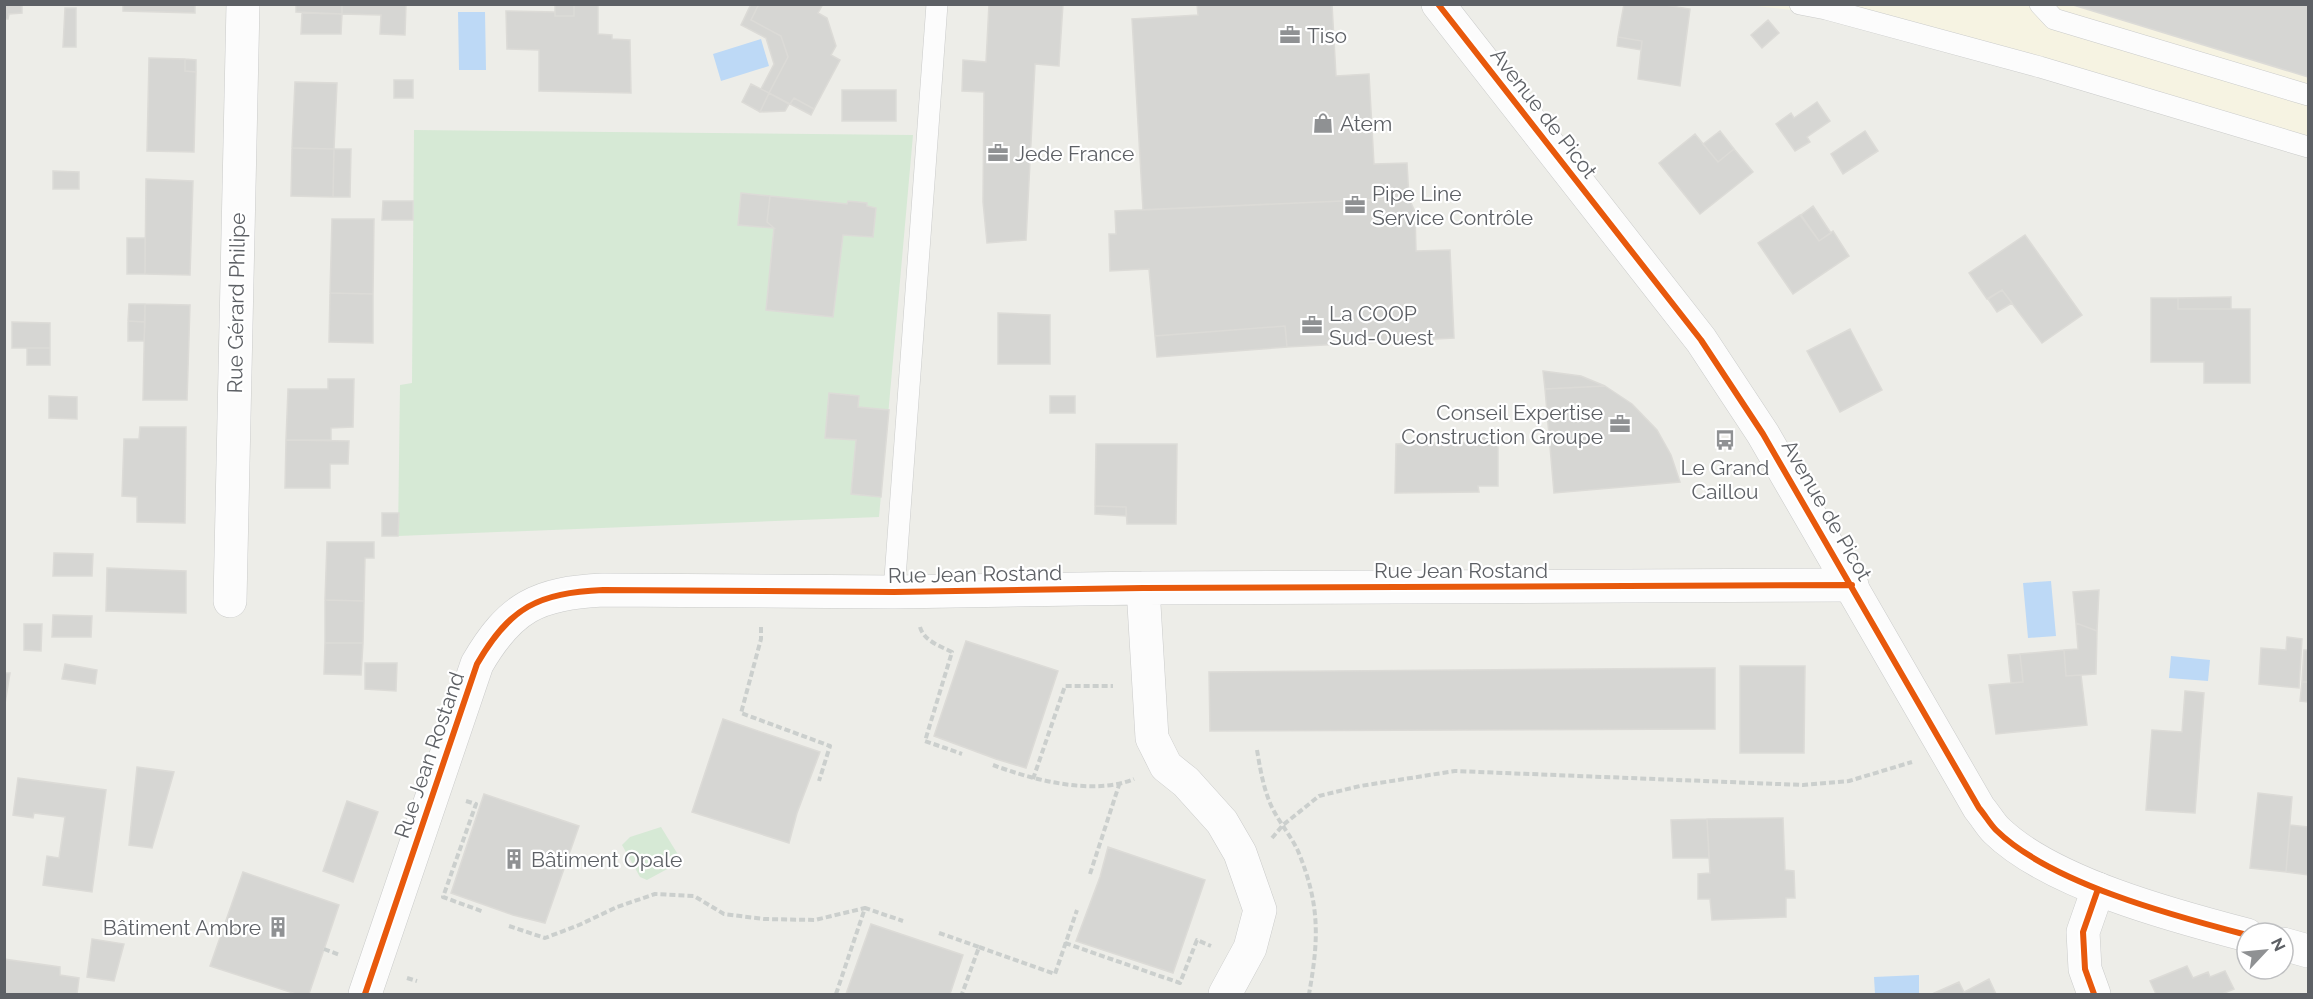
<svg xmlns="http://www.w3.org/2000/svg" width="2313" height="999" viewBox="0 0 2313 999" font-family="Raleway,sans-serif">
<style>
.commercial{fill:#f6f3e2}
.green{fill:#d6e9d5}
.water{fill:#bdd9f6}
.building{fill:#d6d6d3;stroke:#dcdbd7;stroke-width:1.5}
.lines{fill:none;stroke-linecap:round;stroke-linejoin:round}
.service-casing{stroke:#cacbca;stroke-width:22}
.minor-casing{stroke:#cacbca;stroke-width:34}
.tertiary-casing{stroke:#cacbca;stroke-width:34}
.path{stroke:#cbcfcd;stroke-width:4;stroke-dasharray:6 3;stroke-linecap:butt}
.service{stroke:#fcfcfc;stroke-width:21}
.minor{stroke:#fcfcfc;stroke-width:33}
.tertiary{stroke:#fcfcfc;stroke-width:33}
.cycleway-casing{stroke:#fff;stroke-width:10}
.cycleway{stroke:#e8590c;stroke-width:6}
.labels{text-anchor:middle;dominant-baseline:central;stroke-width:4.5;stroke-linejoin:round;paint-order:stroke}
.poi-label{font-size:21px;fill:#5d6065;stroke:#fff;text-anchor:start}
.street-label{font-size:21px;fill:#5d6065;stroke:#fff}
</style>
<rect width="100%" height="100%" fill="#edede8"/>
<path class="commercial" d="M1748,5h560v146l-499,-139z"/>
<path class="green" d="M414,130l499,5 -34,382 -481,19 2,-151 12,-2z
M661,827l21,34 -35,19 -7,-3 -18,-32 8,-8z"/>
<path class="water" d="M458,12h27l1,58h-27z
M761,39l8,27 -48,15 -8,-27z
M2051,581l5,55 -28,2 -5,-55z
M2171,656l39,4 -2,21 -39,-3z
M1919,975v19h-44l-1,-17z"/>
<path class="building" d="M4,4h18v9l-13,1 -1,5h-4z
M123,4h72v9l-72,-2z
M342,4v10l-46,-2v-8z
M342,4h64l-1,31 -25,-1 1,-19 -39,-1z
M555,4h19v12h-19z
M574,4h24v30l14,1v4l18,1 1,53 -92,-2v-41l-32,-1 -1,-38 49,1v4h19z
M751,4h8l-8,16 30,16 7,21 -19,36 -8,-4 13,-25 -8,-26 -25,-13z
M759,4h64l-5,9 9,5 9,28 -5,9 9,5 -26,49 -20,-11 -4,6 -21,-11 19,-36 -7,-21 -30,-16z
M989,4h74l-4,62 -24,-2 -9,176 -39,3 -4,-41 1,-110 -22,-1 1,-31 23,2z
M1197,4h135l4,72 33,-2 5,90 33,-1 2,35 -266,12 -11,-191 66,-4z
M1624,4h35l31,5 -10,77 -42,-7 4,-38 -24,-4z
M2070,4h238v73z
M65,8h11v39h-13z
M302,13l40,1 -1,20h-40z
M1768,20l11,13 -17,15 -11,-13z
M1618,37l24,4 -1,9 -24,-4z
M149,58l36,1v12l11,1 -2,80 -47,-1z
M185,59l11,1v12l-11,-1z
M394,80h19v18h-19z
M295,82l42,1 -3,66 -42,-1z
M751,84l18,9 -9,19 -18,-10z
M842,90h54v31h-54z
M769,93l20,11 -4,7 -25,1z
M794,98l20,11 -3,6 -21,-11z
M1817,102l13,19 -23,16 3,5 -15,9 -19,-27 15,-11 3,5z
M1720,131l14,18 -16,13 -15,-18z
M1865,131l13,20 -35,23 -12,-20z
M1695,134l23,28 16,-13 19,23 -53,42 -41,-51z
M292,148l42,1 -1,48 -42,-1z
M334,149h17l-1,48h-17z
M53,171l26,1v17h-26z
M146,179l47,2 -3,94 -45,-1z
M741,193l29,3 -3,26 7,6 -36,-3z
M770,196l77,8 1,-3 19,2v3l9,2 -3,29 -30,-2 -10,82 -67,-7 8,-82 -7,-6z
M1409,198l6,14 1,39 34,-1 4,88 -167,9 -2,-21 -130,10 -6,-67 -39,2 -1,-37h7l-1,-23z
M383,201h30v19h-31z
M1813,206l18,27 -12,8 -18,-26z
M1800,215l19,26 14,-10 16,25 -56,38 -35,-51z
M332,219h42l-1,75 -43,-1z
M2025,235l57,80 -40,28 -40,-53 -15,9 -18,-26z
M127,238h18v36h-18z
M2002,290l10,13 -15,9 -9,-13z
M330,293l43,1v49l-44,-1z
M2231,297v12h-53v-11z
M2151,298h27v11h72v74h-46v-21h-53z
M129,304h16v18l-17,-1z
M145,304l45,1 -3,95h-44z
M998,313l52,2v49h-52z
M128,321l17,1 -1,19h-16z
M12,322l38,1v25h-38z
M1285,326l2,21 -130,10 -2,-21z
M1850,329l32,61 -42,22 -33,-61z
M27,348h23v17h-23z
M1543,371l38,5 24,10 -60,3z
M328,379h26l-1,48 -22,1v12h-45l2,-51h40z
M1605,386l27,18 25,26 14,25 9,27 -126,11 -9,-104z
M829,393l30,3 -1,11 31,3 -8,87 -30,-3 5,-54 -31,-2z
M49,396l28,1v22l-28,-1z
M1050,396h25v17h-25z
M140,427h46l-1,96 -48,-1v-25l-15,-1 2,-57h15z
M1498,434v52h-20l1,6 -84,1 1,-49 83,-2 1,-7z
M286,440l63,1 -1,23h-18v24h-45z
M1096,444h81l-1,80h-49l-1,-17 -31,-1z
M1095,506l31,1v9l-31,-2z
M382,513h17l-1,23h-16z
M327,542h47v16h-9l-1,43 -39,-1z
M54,553l39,1 -1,22h-39z
M107,568l79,3v42l-80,-2z
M2099,590l-2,41 -21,-8 -3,-31z
M325,600l39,1 -1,42h-38z
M53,615l39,1 -1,21h-39z
M2076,623l21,8 -1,43 -30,2 -2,-26 14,-1z
M24,624h18l-1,27 -17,-1z
M2287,637l15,2 -3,49 -40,-4 2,-36 25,2z
M966,641l92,30 -32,97 -30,-9 -62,-23z
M325,643h38l-2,32 -37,-1z
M2064,650l2,26 15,-1 6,50 -91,9 -7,-49 34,-3 -3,-28z
M2304,650h4v32h-6z
M2020,654l3,28 -12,1 -3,-28z
M365,663h32l-1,28 -31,-2z
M65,664l32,6 -2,14 -33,-5z
M1740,666h65l-1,87h-64z
M1715,668v61l-505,2 -1,-59z
M4,673h6l-6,37z
M2302,682h6v20l-8,-1z
M2185,691l19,2 -9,120 -49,-3 6,-80 30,2z
M723,719l97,33 -23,61 -8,30 -97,-31z
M137,767l37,5 -22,76 -23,-3z
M18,778l88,12 -14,102 -49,-7 4,-29 12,2 6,-41 -31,-4 -1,5 -20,-3z
M2258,793l34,4 -6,75 -36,-4z
M484,794l95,32 -34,97 -32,-8 -62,-22z
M347,801l31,11 -25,70 -30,-11z
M1783,818l2,52 9,1 1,27h-9v19l-74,3 -2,-21h-12v-25l12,-1 -3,-54z
M1707,819l2,39h-36l-2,-38z
M2290,825l18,2v48l-22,-3z
M1108,847l97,33 -32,93 -97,-32 24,-64z
M243,872l96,33 -30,89h-13l-86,-28z
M871,924l92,31 -13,39h-104z
M92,939l32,5 -10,37 -27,-4z
M4,959l56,8v8l19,3 -2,16h-73z
M2187,966l6,12 15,-6 2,5 15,-6 9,18 -12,5h-66l-6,-13z
M1989,979l7,15h-31l-1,-2z
M1959,982l6,12h-33z"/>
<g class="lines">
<g class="service-casing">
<path id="service" d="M1800,4l26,5 214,58 268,80
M2040,4l14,15 254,76
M894,592l43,-588"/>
</g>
<g class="minor-casing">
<path id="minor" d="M1143,588l9,150 14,28 20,16 36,40 18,31 20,57 -10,38 -25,46
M230,601l13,-597
M365,994l112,-330c33,-57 61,-71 126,-74l291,2 249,-4 709,-3
M2094,994l-9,-25 -2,-37 15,-43"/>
</g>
<g class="tertiary-casing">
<path id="tertiary" d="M1438,4l263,336 62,94 216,374c6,7 11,16 17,22 54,53 178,86 251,105
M2283,944l25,7"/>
</g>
<path class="path" d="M761,627v12l-20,74 89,33 -11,35
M920,627c4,14 20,19 32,25l-27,89 37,13
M1257,750c3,18 6,36 13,53 7,17 20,31 28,48 22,53 21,88 11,143
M993,765c40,15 101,31 141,14
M1033,779l32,-93h48
M466,801l10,3 -33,93 41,15
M1272,838l11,-13 36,-29 41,-10 95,-15 348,14 46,-4 63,-19
M1090,874l29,-89
M509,926l36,12 34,-13 38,-18 38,-13 39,2 30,18 40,5 51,1 50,-12
M939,933l40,14 -17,47
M1065,943l115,40 17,-43 14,6
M979,947l76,27 22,-64
M324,949l16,6
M407,978l10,3
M836,994l29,-86 38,13"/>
<use href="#service" class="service"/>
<use href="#minor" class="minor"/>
<use href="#tertiary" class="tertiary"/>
<g class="cycleway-casing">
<path id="cycleway" d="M1438,4l263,336 62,94 216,374c6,7 11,16 17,22 54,53 178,86 251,105
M365,994l112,-330c33,-57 61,-71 126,-74l291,2 249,-4 709,-3
M2094,994l-9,-25 -2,-37 15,-43"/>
</g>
<use href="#cycleway" class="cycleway"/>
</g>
<defs>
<g id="office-bare" transform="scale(1.62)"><path d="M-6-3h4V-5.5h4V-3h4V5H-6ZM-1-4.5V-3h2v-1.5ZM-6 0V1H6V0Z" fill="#8f9193" stroke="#fff" stroke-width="2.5" paint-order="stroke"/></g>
<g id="shop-bare" transform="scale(1.62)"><path d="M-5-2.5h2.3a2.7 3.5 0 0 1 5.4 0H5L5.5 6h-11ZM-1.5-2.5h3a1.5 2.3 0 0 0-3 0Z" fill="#8f9193" stroke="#fff" stroke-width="2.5" paint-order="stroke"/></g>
<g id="bus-bare" transform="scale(1.62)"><path d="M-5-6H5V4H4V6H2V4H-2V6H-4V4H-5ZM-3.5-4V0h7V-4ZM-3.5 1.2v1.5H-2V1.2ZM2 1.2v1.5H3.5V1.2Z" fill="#8f9193" stroke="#fff" stroke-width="2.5" paint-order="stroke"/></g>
<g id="building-bare" transform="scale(1.62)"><path d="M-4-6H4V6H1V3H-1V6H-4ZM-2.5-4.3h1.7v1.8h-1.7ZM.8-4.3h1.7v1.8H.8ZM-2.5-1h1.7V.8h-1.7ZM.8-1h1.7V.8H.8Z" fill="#8f9193" stroke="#fff" stroke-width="2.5" paint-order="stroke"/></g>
</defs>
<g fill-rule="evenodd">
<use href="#office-bare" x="1290" y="35"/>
<use href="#shop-bare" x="1323" y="123"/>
<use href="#office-bare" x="998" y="153"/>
<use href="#office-bare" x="1355" y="205"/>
<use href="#office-bare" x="1312" y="325"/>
<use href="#office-bare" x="1620" y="424"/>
<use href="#bus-bare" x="1725" y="440"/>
<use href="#building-bare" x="514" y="859"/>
<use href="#building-bare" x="278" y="927"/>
</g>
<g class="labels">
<g class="poi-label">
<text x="1307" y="35">Tiso</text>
<text x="1340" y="123">Atem</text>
<text x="1015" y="153">Jede France</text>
<text x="1372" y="193">Pipe Line<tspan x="1372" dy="24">Service Contrôle</tspan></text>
<text x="1329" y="313">La COOP<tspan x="1329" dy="24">Sud-Ouest</tspan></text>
<text x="1603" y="412" text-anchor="end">Conseil Expertise<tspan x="1603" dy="24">Construction Groupe</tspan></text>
<text x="1725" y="467" text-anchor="middle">Le Grand<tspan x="1725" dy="24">Caillou</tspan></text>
<text x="531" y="859">Bâtiment Opale</text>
<text x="261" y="927" text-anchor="end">Bâtiment Ambre</text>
</g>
<g class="street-label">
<text transform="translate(1544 113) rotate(52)">Avenue de Picot</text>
<text transform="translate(236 303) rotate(-89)">Rue Gérard Philipe</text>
<text transform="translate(1827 510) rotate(60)">Avenue de Picot</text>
<text x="1461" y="570">Rue Jean Rostand</text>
<text transform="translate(975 574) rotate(-1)">Rue Jean Rostand</text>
<text transform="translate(429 755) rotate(-71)">Rue Jean Rostand</text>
</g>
</g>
<rect width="2313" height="999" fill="none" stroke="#5d6065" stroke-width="12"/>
<g transform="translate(2265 951) rotate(64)"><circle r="28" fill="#ffffff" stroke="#bebfc1" stroke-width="1.5"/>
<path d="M0-4.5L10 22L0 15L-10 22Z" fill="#8f9193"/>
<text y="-9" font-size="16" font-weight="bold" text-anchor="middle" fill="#5d6065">N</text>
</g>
</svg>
